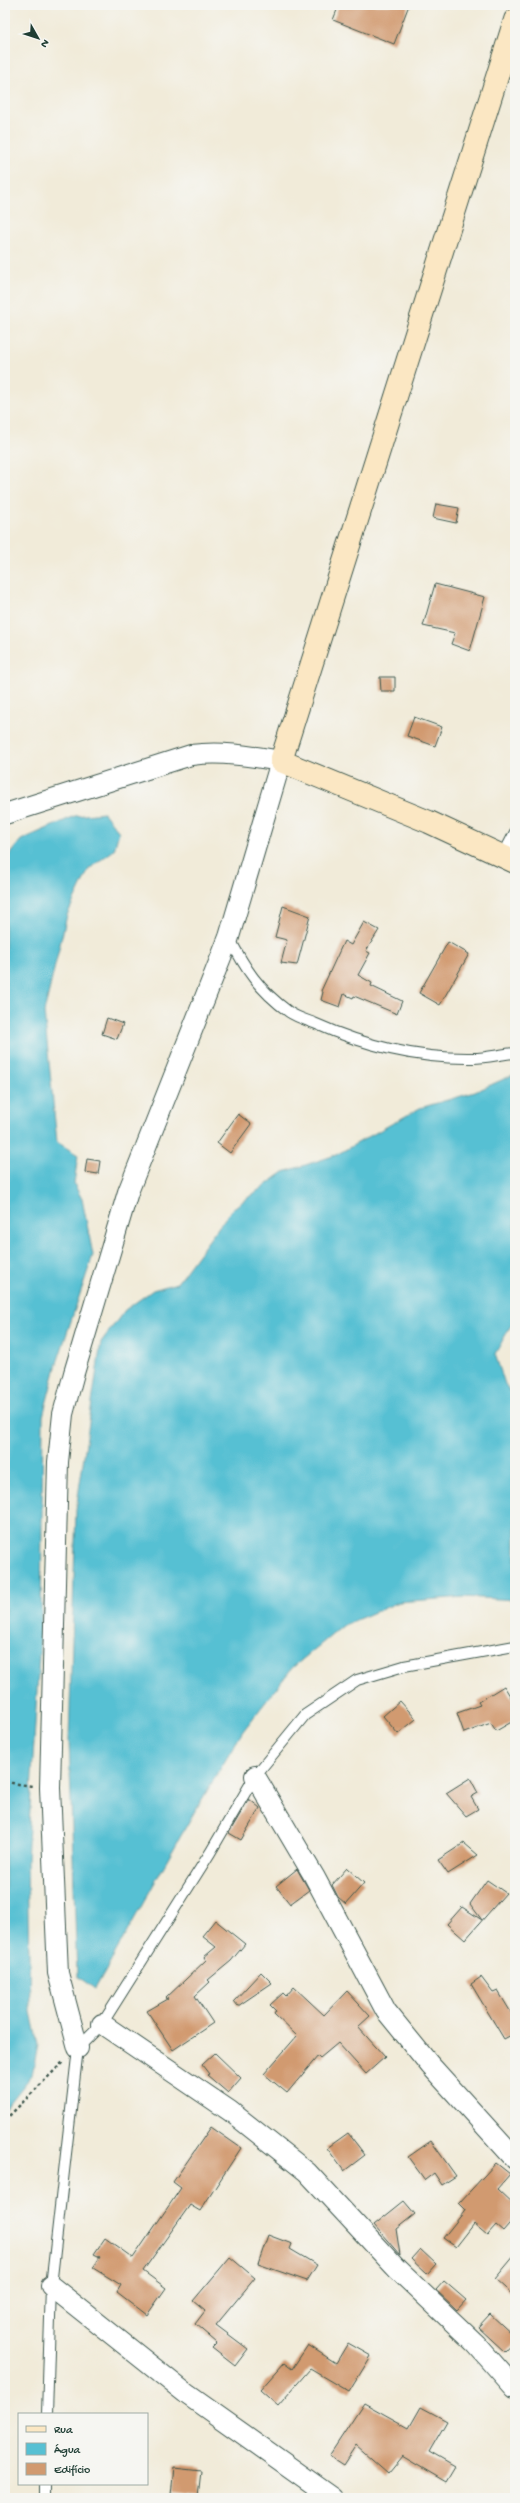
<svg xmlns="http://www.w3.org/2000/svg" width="520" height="2503" viewBox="0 0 520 2503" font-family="'Gochi Hand',sans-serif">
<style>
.water{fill:#57c0d3;stroke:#3b7e84}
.building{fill:#d19a70}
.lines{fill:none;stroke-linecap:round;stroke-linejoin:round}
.lane-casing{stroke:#3e574d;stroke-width:12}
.street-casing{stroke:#3e574d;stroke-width:22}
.secondary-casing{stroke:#3e574d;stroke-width:24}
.path{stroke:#3e574d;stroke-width:2.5;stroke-dasharray:3 3;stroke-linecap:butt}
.lane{stroke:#fff;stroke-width:10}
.street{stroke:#fff;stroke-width:20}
.secondary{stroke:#fbe7c3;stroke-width:22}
</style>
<rect width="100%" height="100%" fill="#f6f6f2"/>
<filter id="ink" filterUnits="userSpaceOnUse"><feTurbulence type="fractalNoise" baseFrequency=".025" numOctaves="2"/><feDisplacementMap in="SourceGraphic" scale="8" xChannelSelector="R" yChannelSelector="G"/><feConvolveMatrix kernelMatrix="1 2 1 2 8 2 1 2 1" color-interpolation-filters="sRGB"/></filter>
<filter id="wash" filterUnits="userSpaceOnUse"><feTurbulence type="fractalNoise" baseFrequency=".012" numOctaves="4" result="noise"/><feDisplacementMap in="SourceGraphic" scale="16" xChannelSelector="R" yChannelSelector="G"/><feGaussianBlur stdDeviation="0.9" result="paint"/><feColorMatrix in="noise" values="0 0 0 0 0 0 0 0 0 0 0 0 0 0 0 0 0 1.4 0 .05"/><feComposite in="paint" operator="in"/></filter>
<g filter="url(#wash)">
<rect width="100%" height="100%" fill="#f1ebd9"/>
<path class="water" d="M104,813l15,19 -5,18 -25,19 -22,46 -23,97 13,130 21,13 -4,29 8,15 11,56 -36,108 -14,53 -2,206 -14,239 3,146 8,38 -6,30 -27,34v-1249l16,-20 54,-24z
M515,1074v244l-20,36 10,30 10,15v201l-51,-3 -65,5 -55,23 -52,43 -49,63 -51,85 -97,173 -18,-13 -8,-236 7,-230 25,-168 24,-32 28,-20 24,-7 55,-74 52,-37 52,-17 84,-47 55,-16z"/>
<g id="blocks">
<path class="building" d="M339,5h70l-15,39 -61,-24z
M436,504l23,4 -3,15 -23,-5z
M435,584l50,13 -15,54 -19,-7 4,-11 -32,-7z
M380,677h15v14h-14z
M414,717l28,10 -7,19 -28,-10z
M283,906l27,10 -13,49 -16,-2 6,-23 -12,-3z
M364,922l15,8 -13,21 4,2 -12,22 14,8 -1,3 31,15 -5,13 -43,-18 -1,2 -9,-4 -4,13 -19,-7 2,-8 -2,-1 23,-50 7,4z
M448,942l21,12 -29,51 -21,-12z
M107,1018l16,6 -6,15 -15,-5z
M238,1114l13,10 -21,29 -13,-10z
M87,1159l13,2 -2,13 -13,-2z
M504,1686l11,18v16l-19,11 -5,-8 -27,10 -7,-20 23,-8 -2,-3z
M400,1701l16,18 -18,15 -15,-18z
M470,1778l8,15 -7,4 7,12 -12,7 -20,-23z
M249,1799l11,9 -19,32 -12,-7z
M464,1843l14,12 -30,19 -10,-14z
M347,1868l17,15 -18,21 -8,-7 -6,-12z
M297,1869l12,21 -19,14 -14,-18z
M487,1880l19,13 -41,47 -18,-16 15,-17 20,13 -12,-16z
M215,1920l30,24 -14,17 -23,19 2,2 -15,14 18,27 -40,27 -26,-39 21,-12 -2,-1 40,-38 -2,-3 12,-10 -14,-11z
M261,1972l11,11 -34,23 -4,-5z
M481,1977l12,16 5,-2 17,28v14l-11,6 -33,-55z
M294,1987l30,28 23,-24 23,25 -12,11 27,30 -19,17 -28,-31 -18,15 -2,-2 -31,37 -23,-19 33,-38 -23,-22 2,-3 -6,-6 13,-12 3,3z
M215,2053l26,25 -13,15 -21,-18 2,-1 -7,-9z
M211,2127l30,21 -41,63 -10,-6 -47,66 23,17 -19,27 -30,-23 4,-7 -28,-17 7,-11 -6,-3 11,-16 28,20 48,-70 -8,-6z
M348,2133l17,22 -21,16 -17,-23z
M431,2141l25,35 -14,9 -8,-12 -9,7 -17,-23z
M496,2163l14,11 -13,15 18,17v11l-12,14 -7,-6 -9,10 -13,-11 -18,23 -13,-9 21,-26 1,-3 -6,-6z
M404,2201l11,13 -19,15 4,26 -26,-30z
M268,2235l24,9 -2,5 27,16 -10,16 -49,-17z
M420,2249l16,15 -9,10 -16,-15z
M515,2255v42l-20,-18z
M230,2257l25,21 -39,47 32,24 -13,17 -23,-18 5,-5 -22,-19 10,-13 -12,-10z
M444,2281l22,19 -9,10 -21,-20z
M490,2314l25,23v4l-10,11 -27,-25z
M348,2343l23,13 -22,36 -39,-23 -32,37 -18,-16 24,-27 8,6 16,-24 28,18z
M364,2403l45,25 12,-21 26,14 -18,31 26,15 -9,15 -44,-26 -14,17 -32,-28 -13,20 -14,-9z
M174,2468l27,3 -3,26 -27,-3z"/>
</g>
</g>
<g filter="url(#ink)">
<use href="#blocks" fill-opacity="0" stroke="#3e574d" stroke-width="1"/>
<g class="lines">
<g class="lane-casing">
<path id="lane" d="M503,855l12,-23
M229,937c16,32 30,53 60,75 7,5 17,8 25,11 49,22 104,36 159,35 14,0 28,-4 42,-5
M47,2414l4,-128 27,-238 24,-24 108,-171 45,-77 50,-61 52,-35 47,-14 111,-20
M44,2498v-14"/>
</g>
<g class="street-casing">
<path id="street" d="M5,814l186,-59c31,-4 59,1 90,6l-52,176 -101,255 -54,181 -11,41 -5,48 -8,326 8,185 20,75
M255,1776l59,100 72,135 44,54 85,94
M102,2024l128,87 77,61 90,97 79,75 39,44
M51,2286l137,109 145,103"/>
</g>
<g class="secondary-casing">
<path id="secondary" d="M515,20l-234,741 148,61 86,40"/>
</g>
<path class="path" d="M5,1782l27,4
M5,2120l58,-58"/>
<use href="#lane" class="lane"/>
<use href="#street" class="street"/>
<use href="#secondary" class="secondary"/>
</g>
</g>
<rect width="520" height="2503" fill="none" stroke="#f6f6f2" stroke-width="20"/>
<rect x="18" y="2413" width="130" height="72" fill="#f6f6f2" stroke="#a0aca6"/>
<rect x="26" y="2426" width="20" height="6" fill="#fbe7c3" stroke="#a0aca6"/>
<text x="54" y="2433" font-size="12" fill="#1f3d34">Rua</text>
<rect x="26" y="2443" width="20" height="12" fill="#57c0d3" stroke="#a0aca6"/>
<text x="54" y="2453" font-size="12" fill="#1f3d34">Água</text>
<rect x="26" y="2463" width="20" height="12" fill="#d19a70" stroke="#a0aca6"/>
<text x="54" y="2473" font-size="12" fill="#1f3d34">Edifício</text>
<g transform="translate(38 38) rotate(129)" stroke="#f6f6f2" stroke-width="3" paint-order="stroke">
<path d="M0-3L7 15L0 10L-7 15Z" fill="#1f3d34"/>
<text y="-6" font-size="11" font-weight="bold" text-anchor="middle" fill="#1f3d34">N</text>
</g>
</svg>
